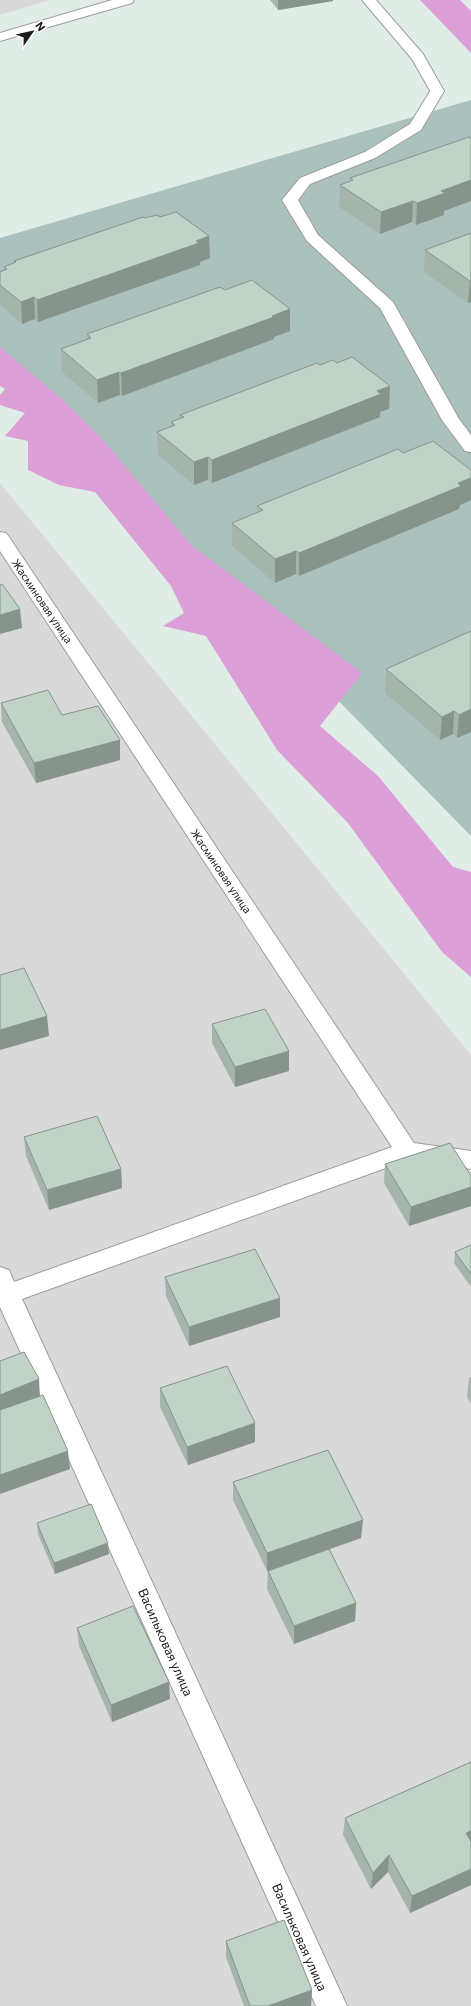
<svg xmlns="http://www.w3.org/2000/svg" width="471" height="2006" font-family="Commissioner,sans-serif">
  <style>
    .residential { fill: #d8d9d8 }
    .construction { fill: #abc1be }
    .water { fill: #dc9fd8 }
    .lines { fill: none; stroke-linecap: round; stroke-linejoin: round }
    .service-casing { stroke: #9c9c9c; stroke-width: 2 }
    .minor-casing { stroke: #9c9c9c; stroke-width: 2 }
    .service { fill: #fff; fill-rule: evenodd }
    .minor { fill: #fff; fill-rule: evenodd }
    .wall { fill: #a5b5aa }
    .shaded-wall { fill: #86948b }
    .building { fill: #c0d3c6; stroke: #86948b }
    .labels { text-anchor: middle; stroke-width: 3; stroke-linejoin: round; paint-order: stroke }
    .street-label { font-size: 11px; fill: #1b1b1b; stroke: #fff }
    .near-street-label { font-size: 13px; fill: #1b1b1b; stroke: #fff }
  </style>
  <rect width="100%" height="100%" fill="#e0ede6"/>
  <!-- residential -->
  <g class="residential">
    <polygon points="0,0 50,0 0,15"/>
    <polygon points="0,483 471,1055 471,2006 0,2006"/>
  </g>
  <!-- construction -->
  <polygon class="construction" points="471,100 471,836 0,355 0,238"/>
  <!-- water -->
  <g class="water">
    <polygon points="420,0 460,0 471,11 471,53"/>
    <polygon points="0,347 66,403 104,441 192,546 362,673 320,726 378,776 453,867 471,872 471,977 442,952 348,823 277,750 206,636 163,626 184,613 171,586 95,492 59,485 28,470 28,441 5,436 25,413 0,405 0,395 5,389 0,386"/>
  </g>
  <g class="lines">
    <!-- service casing -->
    <g class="service-casing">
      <polygon id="service" points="437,87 442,88 444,91 421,130 375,158 310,184 298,200 318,235 393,302 459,419 471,435 471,452 465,451 442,420 380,308 307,241 282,200 300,178 365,152 410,124 432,88"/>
    </g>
    <!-- minor casing -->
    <g class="minor-casing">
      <g id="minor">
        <polygon points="112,0 134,0 132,3 0,41 0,33"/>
        <polygon points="362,0 376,0 423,54 444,91 442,94 432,94 412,59"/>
        <polygon points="0,532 6,533 9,537 414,1143 471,1151 471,1169 408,1160 22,1299 347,2006 316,2006 0,1307 0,1267 9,1270 14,1282 392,1147 0,551"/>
      </g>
    </g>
    <!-- service -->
    <use href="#service" class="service"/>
    <!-- minor -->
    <use href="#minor" class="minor"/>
  </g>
  <!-- wall -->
  <g class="wall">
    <polygon points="270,0 333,0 333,1 278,10"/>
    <polygon points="350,178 444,211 444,215 416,225 412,222 380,234 339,207 340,185 350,181"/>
    <polygon points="160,217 209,236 210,258 200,262 200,265 38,322 35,319 22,324 0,305 0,272 4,270 4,267 14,263 14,261 145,218"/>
    <polygon points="471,233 471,302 468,303 424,272 425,250"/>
    <polygon points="225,290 290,331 274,337 274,339 122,396 120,395 98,403 62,372 61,349 87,340 87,334"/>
    <polygon points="337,363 390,386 389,409 380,412 380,417 212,483 208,480 194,485 158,455 157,432 171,426 171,422 180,418 180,415 320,365"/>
    <polygon points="403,453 471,470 471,500 460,505 459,509 299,576 296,574 275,583 232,546 232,523 257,513 257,506"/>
    <polygon points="471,631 457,738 453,734 440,740 385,693 386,669"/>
    <polygon points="1,703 62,715 120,740 120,760 36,783 2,722"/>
    <polygon points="212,1024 289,1071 235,1087 212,1043"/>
    <polygon points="24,1137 121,1169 122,1188 49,1210 26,1156"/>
    <polygon points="385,1164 471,1176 471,1206 409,1226 384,1183"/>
    <polygon points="471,1245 471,1287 454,1263 455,1252"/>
    <polygon points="165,1277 280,1298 280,1317 189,1346 166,1296"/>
    <polygon points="471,1377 471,1404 467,1397 469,1378"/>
    <polygon points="160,1388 255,1442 188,1465 160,1407"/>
    <polygon points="233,1482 361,1538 267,1571 233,1500"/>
    <polygon points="37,1523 109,1554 55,1574 38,1534"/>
    <polygon points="268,1571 356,1603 355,1621 294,1644 267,1589"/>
    <polygon points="77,1628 170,1699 112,1722 79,1646"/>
    <polygon points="471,1762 471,1885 410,1913 388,1872 371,1889 343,1835 345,1818"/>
    <polygon points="226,1941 312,1990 311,2006 244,2006 226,1957"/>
  </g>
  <!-- shaded-wall -->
  <g class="shaded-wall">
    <polygon points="278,0 333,0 333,1 278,10"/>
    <polygon points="471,180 471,201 444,211 444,215 416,225 417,203 441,191"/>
    <polygon points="413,201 412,222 380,234 381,212"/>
    <polygon points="209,236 210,258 200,262 200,265 38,322 37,300"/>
    <polygon points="471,280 471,302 468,303 470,281"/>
    <polygon points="34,297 35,319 22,324 21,302"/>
    <polygon points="290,309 290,331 274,337 274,339 122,396 121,373"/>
    <polygon points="119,372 120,395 98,403 97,380"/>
    <polygon points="390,386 389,409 380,412 380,417 212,483 212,460"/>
    <polygon points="208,457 208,480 194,485 194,462"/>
    <polygon points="471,478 471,500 460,505 459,509 299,576 299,553"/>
    <polygon points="296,551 296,574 275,583 275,559"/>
    <polygon points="20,609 22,628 0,634 0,615"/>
    <polygon points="471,709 471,732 457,738 459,715"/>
    <polygon points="454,711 453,734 440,740 442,717"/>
    <polygon points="120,740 120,760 36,783 34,763"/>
    <polygon points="47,1016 49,1036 0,1050 0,1030"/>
    <polygon points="289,1051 289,1071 235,1087 235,1067"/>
    <polygon points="121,1169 122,1188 49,1210 47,1190"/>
    <polygon points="471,1187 471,1206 409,1226 411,1207"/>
    <polygon points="280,1298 280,1317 189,1346 189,1327"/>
    <polygon points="39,1379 40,1398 0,1415 0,1395"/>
    <polygon points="255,1423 255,1442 188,1465 187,1447"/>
    <polygon points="68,1451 70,1469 0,1494 0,1475"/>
    <polygon points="363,1520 361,1538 267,1571 267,1553"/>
    <polygon points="108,1543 109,1554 55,1574 54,1563"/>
    <polygon points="356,1603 355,1621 294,1644 294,1626"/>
    <polygon points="169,1682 170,1699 112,1722 111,1705"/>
    <polygon points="471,1831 471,1846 466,1833"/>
    <polygon points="389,1855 388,1872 371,1889 373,1873"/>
    <polygon points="471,1869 471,1885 410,1913 412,1896"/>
    <polygon points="312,1990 311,2006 268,2006"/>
  </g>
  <!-- building -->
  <g class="building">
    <polygon points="469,137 471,138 471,180 441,191 445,193 417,203 413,201 381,212 340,185 353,180 350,178"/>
    <polygon points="176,212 209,236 196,241 199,243 37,300 34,297 21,302 0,285 0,272 7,269 4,267 16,262 14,261 143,217 145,218 157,215 160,217"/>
    <polygon points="471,233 471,280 470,281 425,250"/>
    <polygon points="252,280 290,309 272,316 274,317 121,373 119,372 97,380 61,349 91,338 87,334 220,287 225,290"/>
    <polygon points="352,357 390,386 377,391 381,394 212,460 208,457 194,462 157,432 175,425 171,422 184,417 180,415 317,363 320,365 333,360 337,363"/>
    <polygon points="433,441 471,470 471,478 458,483 461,486 299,553 296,551 275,559 232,523 263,510 257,506 398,449 403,453"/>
    <polygon points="2,584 20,609 0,615 0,585"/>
    <polygon points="471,631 471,709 459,715 454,711 442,717 386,669"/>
    <polygon points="48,690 62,715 98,706 120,740 34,763 1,703"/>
    <polygon points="24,968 47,1016 0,1030 0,975"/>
    <polygon points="265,1009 289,1051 235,1067 212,1024"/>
    <polygon points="97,1116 121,1169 47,1190 24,1137"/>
    <polygon points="450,1143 471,1176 471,1187 411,1207 385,1164"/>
    <polygon points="471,1245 471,1274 455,1252"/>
    <polygon points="255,1249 280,1298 189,1327 165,1277"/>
    <polygon points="24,1352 39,1379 0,1395 0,1361"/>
    <polygon points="227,1366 255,1423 187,1447 160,1388"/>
    <polygon points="43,1395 68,1451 0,1475 0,1410"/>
    <polygon points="328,1450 363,1520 267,1553 233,1482"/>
    <polygon points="91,1504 108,1543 54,1563 37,1523"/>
    <polygon points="329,1549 356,1603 294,1626 268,1571"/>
    <polygon points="133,1606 169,1682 111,1705 77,1628"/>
    <polygon points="471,1762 471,1831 466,1833 471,1841 471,1869 412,1896 389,1855 373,1873 345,1818"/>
    <polygon points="284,1920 312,1990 268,2006 250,2006 226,1941"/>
  </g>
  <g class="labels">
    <!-- street labels -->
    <g class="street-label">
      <text transform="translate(42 601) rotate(56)" y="4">Жасминовая улица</text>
      <text transform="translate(221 871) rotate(56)" y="4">Жасминовая улица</text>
    </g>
    <!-- near-street labels -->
    <g class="near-street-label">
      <text transform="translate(166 1642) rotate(66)" y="5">Васильковая улица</text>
      <text transform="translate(300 1937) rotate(66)" y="5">Васильковая улица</text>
    </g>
  </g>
  <!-- north arrow -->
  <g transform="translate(32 32) rotate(56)" stroke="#ffffff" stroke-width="3" paint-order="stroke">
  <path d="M0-3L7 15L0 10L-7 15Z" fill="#1b1b1b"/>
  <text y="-6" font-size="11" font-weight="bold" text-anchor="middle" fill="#1b1b1b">N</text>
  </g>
</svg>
